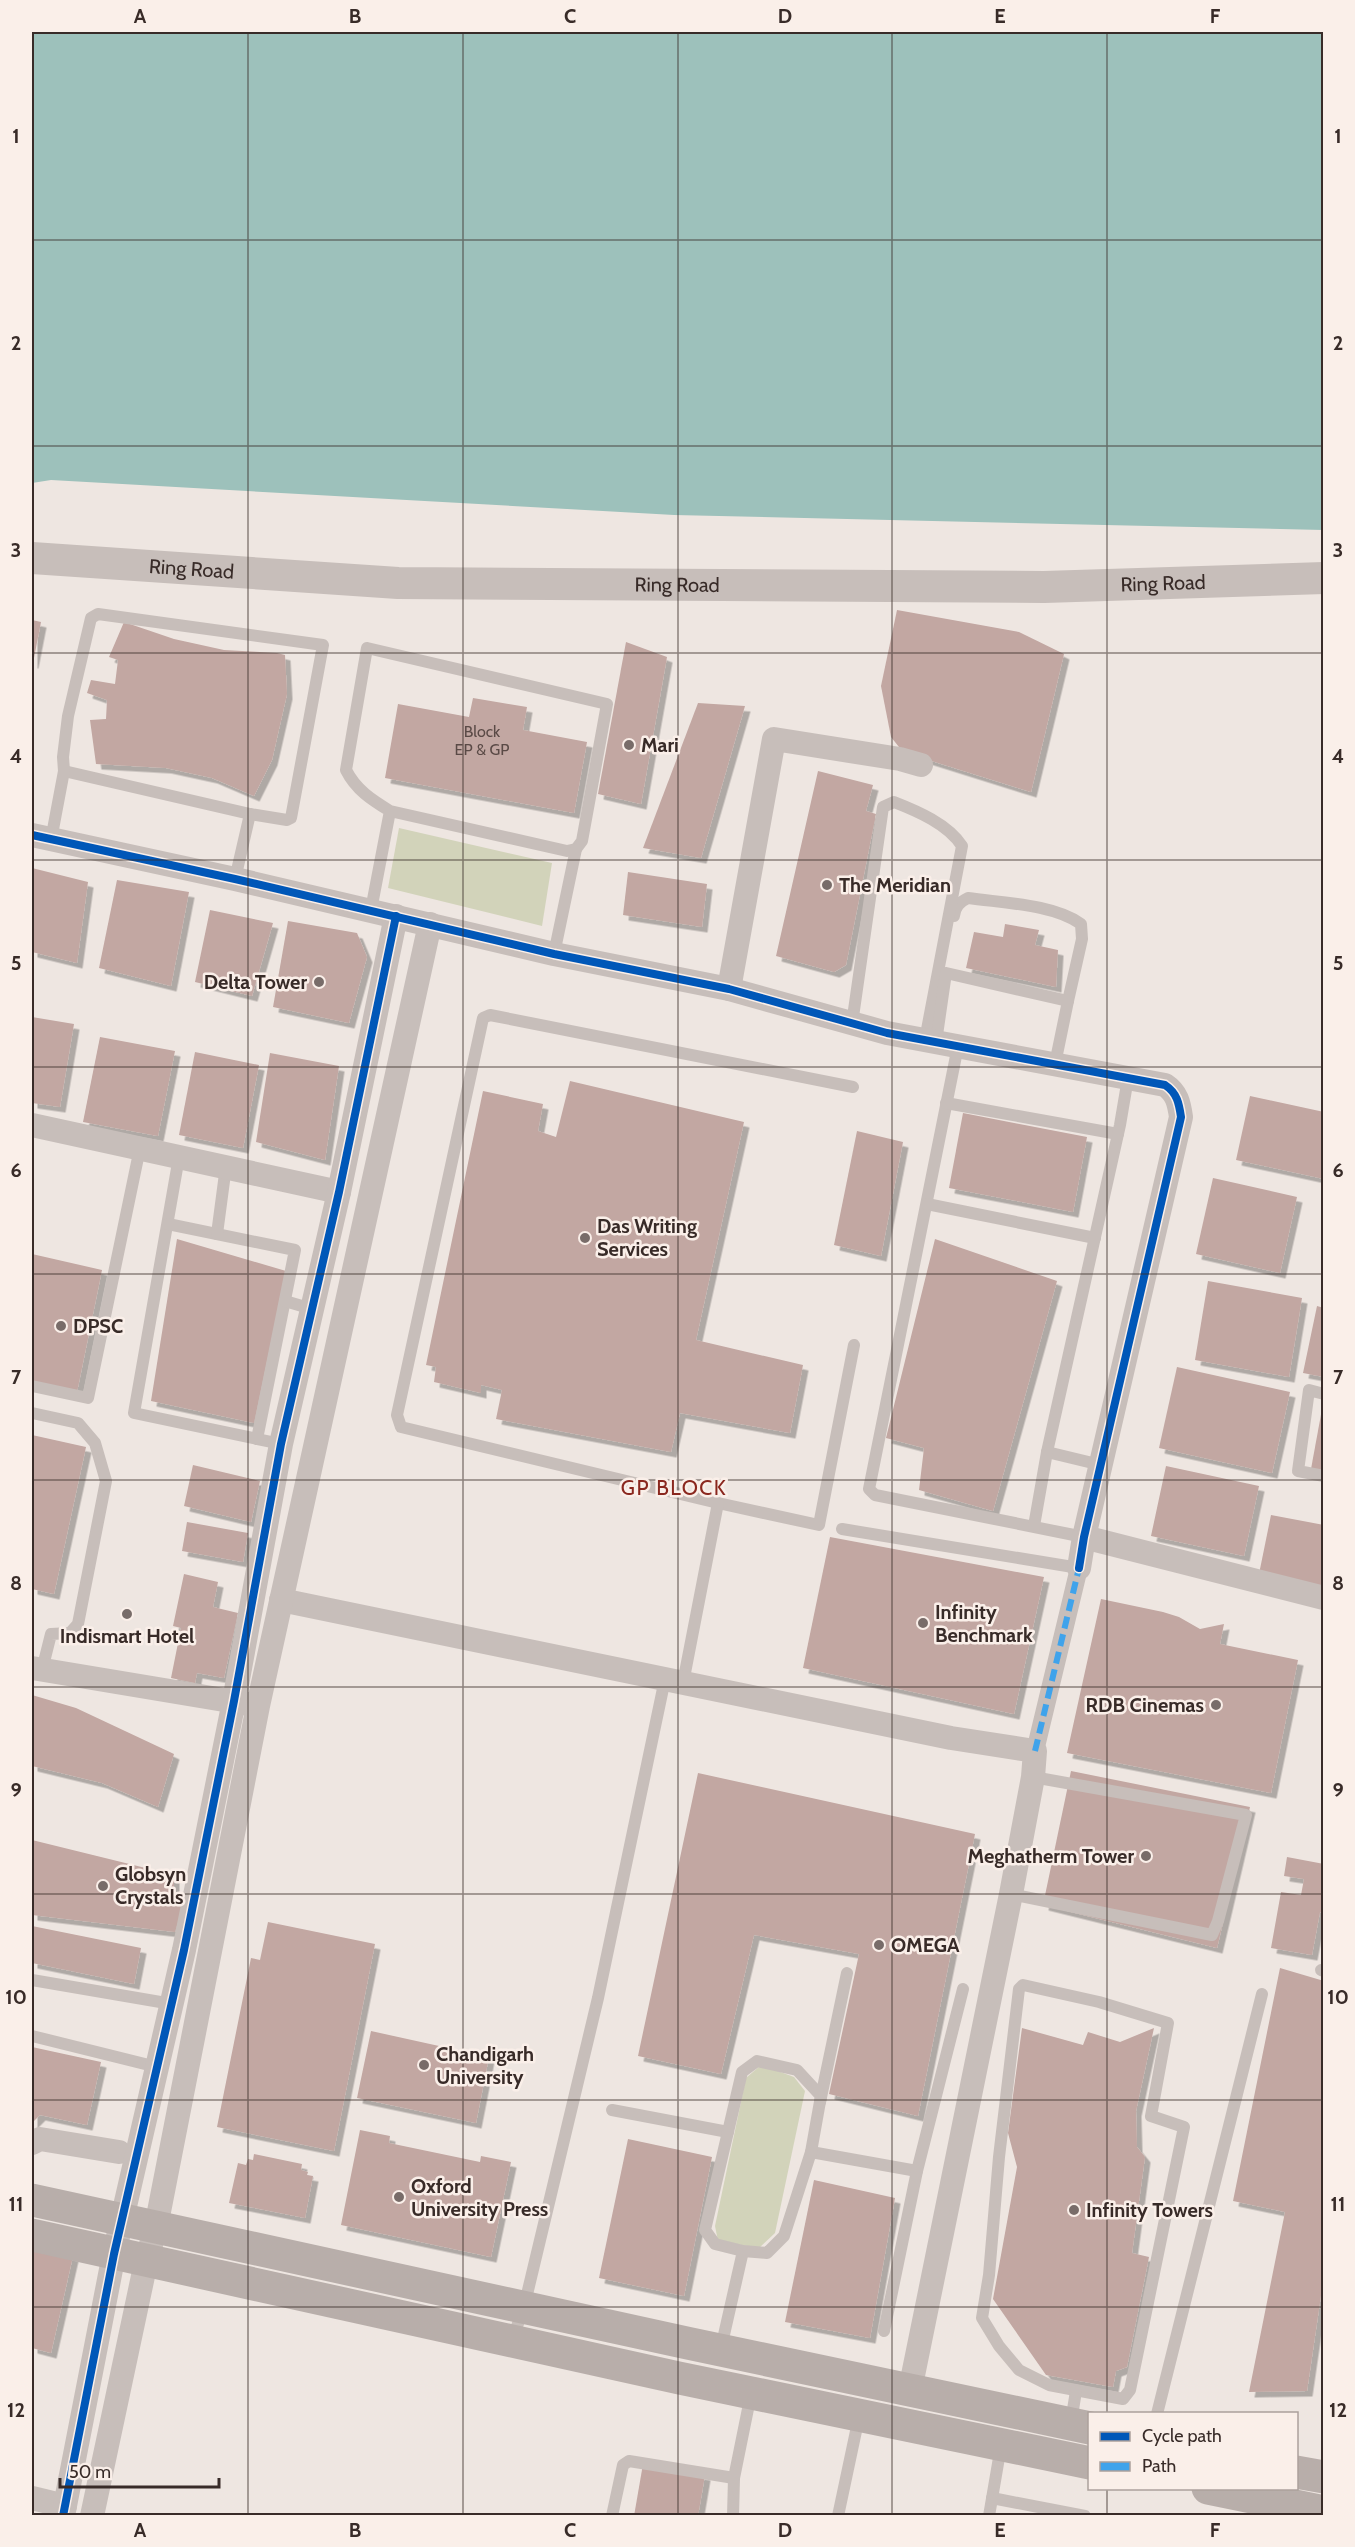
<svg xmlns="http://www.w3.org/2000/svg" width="1355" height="2547" font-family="Cabin,sans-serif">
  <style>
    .green { fill: #d2d3ba }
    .water { fill: #9dc1bb }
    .building { fill: #c2a7a2; filter: url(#shadow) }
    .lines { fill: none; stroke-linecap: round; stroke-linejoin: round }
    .service { stroke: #c7beba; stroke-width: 12 }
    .pedestrian { stroke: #c7beba; stroke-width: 18 }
    .minor { stroke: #c7beba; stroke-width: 24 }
    .tertiary { stroke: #c7beba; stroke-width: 32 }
    .secondary { stroke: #b8aeaa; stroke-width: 33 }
    .quiet { stroke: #3fa3eb; stroke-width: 6; stroke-dasharray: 12 6; stroke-linecap: butt }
    .cycleway-casing { stroke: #faefe9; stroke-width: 11 }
    .cycleway { stroke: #0057b8; stroke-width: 8 }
    .grid { fill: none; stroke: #382b28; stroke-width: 1.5; stroke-opacity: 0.55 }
    .poi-dot { fill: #786c69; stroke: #faefe9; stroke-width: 2 }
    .labels { text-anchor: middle; stroke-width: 5; stroke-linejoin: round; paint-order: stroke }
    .number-label { font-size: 16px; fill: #5a4a46 }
    .street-label { font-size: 20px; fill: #382b28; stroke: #faefe9 }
    .poi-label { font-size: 20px; font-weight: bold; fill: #382b28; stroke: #faefe9; text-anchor: start }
    .neighbourhood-label { font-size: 21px; letter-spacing: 1.5px; fill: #8a271e; stroke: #faefe9 }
    .neatline { fill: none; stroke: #382b28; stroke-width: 2 }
    .grid-label { font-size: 20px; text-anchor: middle; font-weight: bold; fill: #382b28 }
  </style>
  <defs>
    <filter id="shadow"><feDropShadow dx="5.5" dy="5.5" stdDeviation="0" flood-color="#0004"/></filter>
  </defs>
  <rect width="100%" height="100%" fill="#eee6e1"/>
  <!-- green -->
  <g class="green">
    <polygon points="399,828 552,863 542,926 388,888"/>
    <polygon points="761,2065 794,2077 805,2091 775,2233 759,2248 718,2241 715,2226 746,2078"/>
  </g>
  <!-- water -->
  <polygon class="water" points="32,32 1323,32 1323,530 674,515 51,480 32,483"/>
  <!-- building -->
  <g class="building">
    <polygon points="897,610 1019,632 1064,654 1031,792 903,752 891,737 881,686"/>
    <polygon points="32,620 41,622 33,663 32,663"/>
    <polygon points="124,622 174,639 224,650 277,653 285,655 287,694 272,760 254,796 212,778 166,768 96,764 90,720 106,719 107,700 87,693 91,680 115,684 118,660 109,657"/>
    <polygon points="626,642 667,657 641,804 598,794"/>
    <polygon points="473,698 527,707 523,730 587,742 574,813 385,778 398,704 469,717"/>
    <polygon points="698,703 745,706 701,858 643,848"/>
    <polygon points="818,771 873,785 866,811 876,814 846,965 834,972 776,956"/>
    <polygon points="32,868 88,882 77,963 32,952"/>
    <polygon points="628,872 707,884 702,927 623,915"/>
    <polygon points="117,880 189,892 171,986 99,968"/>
    <polygon points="210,910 273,923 252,996 195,982"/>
    <polygon points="288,921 357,933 367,957 349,1023 273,1007"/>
    <polygon points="1005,924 1039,930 1035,945 1058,950 1056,987 966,968 974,932 1003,937"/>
    <polygon points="32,1017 74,1024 60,1107 32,1103"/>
    <polygon points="100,1037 175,1051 158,1136 83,1122"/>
    <polygon points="195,1052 259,1065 243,1148 179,1135"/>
    <polygon points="270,1053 339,1066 325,1160 256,1142"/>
    <polygon points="570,1081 744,1122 696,1340 803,1365 790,1433 680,1413 671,1452 496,1419 502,1390 481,1385 481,1393 434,1382 436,1367 426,1365 483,1091 543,1104 538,1131 556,1137"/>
    <polygon points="1250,1096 1324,1112 1324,1179 1236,1160"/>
    <polygon points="963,1113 1087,1137 1073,1212 949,1188"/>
    <polygon points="857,1131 903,1142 881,1256 834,1245"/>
    <polygon points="1213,1178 1297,1197 1280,1273 1196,1254"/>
    <polygon points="177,1239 286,1271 254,1423 151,1401"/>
    <polygon points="935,1239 1057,1281 993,1511 919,1490 924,1448 886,1438"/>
    <polygon points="32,1254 102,1270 77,1392 32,1382"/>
    <polygon points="1208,1281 1302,1298 1289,1377 1195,1360"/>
    <polygon points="1317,1306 1324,1308 1324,1377 1303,1373"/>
    <polygon points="1177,1367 1290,1392 1272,1473 1159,1448"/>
    <polygon points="1322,1409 1324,1409 1324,1471 1311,1469"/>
    <polygon points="32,1435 86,1447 54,1594 32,1589"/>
    <polygon points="193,1465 260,1481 251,1522 184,1506"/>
    <polygon points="1166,1466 1259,1486 1244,1556 1151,1536"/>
    <polygon points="1271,1515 1324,1525 1324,1586 1259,1574"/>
    <polygon points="187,1522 248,1533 243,1562 182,1551"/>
    <polygon points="830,1537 1044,1577 1014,1714 803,1668"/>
    <polygon points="184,1574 218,1582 213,1607 238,1613 224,1678 197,1673 195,1683 171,1678 181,1628 173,1626"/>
    <polygon points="1101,1599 1163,1612 1179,1617 1200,1629 1224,1624 1220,1644 1298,1660 1271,1793 1067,1753"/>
    <polygon points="32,1695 76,1708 174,1754 158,1807 102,1783 32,1766"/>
    <polygon points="1071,1771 1250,1807 1217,1948 1043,1905"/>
    <polygon points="698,1773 975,1834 918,2116 829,2094 859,1954 754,1935 721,2074 638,2056"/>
    <polygon points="32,1840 174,1875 174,1896 185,1900 175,1932 32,1915"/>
    <polygon points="1287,1857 1324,1864 1324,1913 1320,1912 1312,1955 1271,1948 1281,1892 1301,1895 1304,1879 1284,1876"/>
    <polygon points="268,1922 375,1944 334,2151 217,2127 251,1958 260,1960"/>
    <polygon points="32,1926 141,1948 134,1984 32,1963"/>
    <polygon points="1280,1968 1324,1981 1324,2275 1307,2391 1249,2392 1285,2212 1233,2201"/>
    <polygon points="1022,2028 1083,2045 1088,2032 1120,2042 1154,2028 1136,2111 1137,2147 1145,2157 1132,2253 1149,2257 1127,2367 1116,2371 1113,2387 1046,2375 993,2299 1017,2167 1008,2133"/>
    <polygon points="371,2031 489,2057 476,2123 357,2098"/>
    <polygon points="32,2047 101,2062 87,2125 40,2115 32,2123"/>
    <polygon points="360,2130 390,2136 389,2143 480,2162 481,2156 511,2162 491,2257 341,2225"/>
    <polygon points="628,2139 712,2157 684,2296 599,2278"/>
    <polygon points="254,2154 302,2164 301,2170 308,2172 307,2175 313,2176 305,2218 229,2203 238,2163 246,2165 248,2159 253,2160"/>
    <polygon points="814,2180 895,2198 870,2338 785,2322"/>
    <polygon points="32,2246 73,2256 51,2353 32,2348"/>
    <polygon points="643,2464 705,2475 698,2516 634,2516"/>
  </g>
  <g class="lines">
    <!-- service -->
    <g class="service">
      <polyline points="64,771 250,814 235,879"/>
      <polyline points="51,840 64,771 63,757 68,716 91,618 98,614 323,645 291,818 287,820 250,814"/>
      <path d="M371,910L390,811C372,800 356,790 346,770L367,648L607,704L582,841L576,849L567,851L390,811"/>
      <path d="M954,916C955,906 960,902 968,898C1002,903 1054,904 1081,924L1082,939L1068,1001"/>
      <polyline points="554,954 576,849"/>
      <path d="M852,1024L883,807L894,802C917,811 948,824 962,846L925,1040"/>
      <polyline points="936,1042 946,973 1068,1001 1055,1064"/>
      <polyline points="958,1046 869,1489 875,1495 1084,1537"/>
      <polyline points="946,1103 1118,1134"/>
      <polyline points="179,1157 134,1413 281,1444"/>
      <polyline points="927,1204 1095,1238"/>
      <polyline points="168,1224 295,1250 257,1439"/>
      <polyline points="217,1234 226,1166"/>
      <polyline points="285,1301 312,1309"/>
      <polyline points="32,1386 88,1398 140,1148"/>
      <polyline points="1324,1394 1309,1390 1298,1471 1324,1476"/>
      <polyline points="32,1413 78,1423 95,1443 106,1481 78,1624 70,1633 51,1634 42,1670"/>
      <polyline points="1047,1452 1101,1465"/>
      <polyline points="718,1503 819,1525 854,1345"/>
      <polyline points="1034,1526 1047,1452 1120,1125 1128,1078"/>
      <polyline points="842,1529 1079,1568"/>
      <polyline points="683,1683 718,1503 401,1427 397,1415 483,1018 490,1015 853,1087"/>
      <polyline points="1011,1894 1212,1935 1218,1921 1246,1815 1033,1777"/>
      <polyline points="1321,1970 1324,1971"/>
      <polyline points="32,1980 172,2004"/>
      <polygon points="1023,1985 1099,2002 1168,2023 1151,2116 1184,2127 1130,2390 1123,2399 1049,2385 1019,2370 999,2346 982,2318 989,2275 999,2157 1019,1989"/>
      <polyline points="32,2036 157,2067"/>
      <polyline points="820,2102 847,1973"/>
      <polyline points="612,2110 728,2132"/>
      <polyline points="811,2152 917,2171"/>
      <polyline points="884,2331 917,2171 963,1989"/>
      <polyline points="512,2340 524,2307 598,1998 665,1679"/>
      <polyline points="721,2348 743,2251 715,2244 705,2230 742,2072 757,2061 797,2070 821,2096 811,2152 784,2236 767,2253 743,2251"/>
      <polyline points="1157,2414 1262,1994"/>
      <polyline points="1071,2422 1076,2391"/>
      <polyline points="992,2498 1085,2516"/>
      <polyline points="612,2516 623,2465 629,2461 734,2478"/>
      <polyline points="733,2516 734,2478 751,2394"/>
      <polyline points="838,2516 859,2417"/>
      <polyline points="989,2516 1001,2446"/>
    </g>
    <!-- pedestrian -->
    <polyline class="pedestrian" points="1035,1751 1079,1568"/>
    <!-- minor -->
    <g class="minor">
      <path d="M32,835L235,879L554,954L729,989L887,1033L1165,1085C1177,1093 1179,1103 1181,1117L1084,1537L1079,1568"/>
      <polyline points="729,989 774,739 900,759 921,765"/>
      <polyline points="32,1125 339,1192"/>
      <polyline points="1084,1537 1324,1598"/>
      <polyline points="281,1600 951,1738 1035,1751 1033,1777 1011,1894 910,2390"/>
      <polyline points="32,1668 248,1704"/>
      <polyline points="32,2143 40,2139 119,2152"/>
      <polyline points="32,2498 65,2506"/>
      <polyline points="63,2516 114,2254 184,1950 234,1701 281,1444 339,1192 396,916"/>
      <polyline points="92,2516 146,2262 156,2227 258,1706 430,924"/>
    </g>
    <!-- tertiary -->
    <path class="tertiary" id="s1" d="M32,558L398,583L1044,587L1324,578"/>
    <!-- secondary -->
    <g class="secondary">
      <polyline points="32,2200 687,2343 1090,2428"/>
      <polyline points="32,2235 679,2378 1090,2463"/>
      <polyline points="1296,2472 1324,2477"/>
      <polyline points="1208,2488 1324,2512"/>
    </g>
    <!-- quiet -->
    <polyline class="quiet" points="1035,1751 1079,1568"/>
    <!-- cycleway casing -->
    <g class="cycleway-casing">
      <g id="cycleway">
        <path d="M32,835L235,879L554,954L729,989L887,1033L1165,1085C1177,1093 1179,1103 1181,1117L1084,1537L1079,1568"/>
        <polyline points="63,2516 114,2254 184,1950 234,1701 281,1444 339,1192 396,916"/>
      </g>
    </g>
    <!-- cycleway -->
    <use href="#cycleway" class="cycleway"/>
  </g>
  <!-- grid -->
  <path class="grid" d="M248,32V2516M463,32V2516M678,32V2516M892,32V2516M1107,32V2414M32,240H1324M32,446H1324M32,653H1324M32,860H1324M32,1067H1324M32,1274H1324M32,1480H1324M32,1687H1324M32,1894H1324M32,2100H1324M32,2307H1324M1107,2488V2516"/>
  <!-- markers -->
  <g class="poi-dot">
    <circle cx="629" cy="745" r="6"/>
    <circle cx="827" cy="885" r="6"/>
    <circle cx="319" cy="982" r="6"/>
    <circle cx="585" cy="1238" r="6"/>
    <circle cx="61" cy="1326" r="6"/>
    <circle cx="127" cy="1614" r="6"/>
    <circle cx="923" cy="1623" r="6"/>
    <circle cx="1216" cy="1705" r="6"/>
    <circle cx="1146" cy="1856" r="6"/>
    <circle cx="103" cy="1886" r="6"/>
    <circle cx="879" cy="1945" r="6"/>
    <circle cx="424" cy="2065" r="6"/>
    <circle cx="399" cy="2197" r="6"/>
    <circle cx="1074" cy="2210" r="6"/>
  </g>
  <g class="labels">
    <!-- number labels -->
    <g class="number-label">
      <text x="482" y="737">Block<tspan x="482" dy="18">EP &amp; GP</tspan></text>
    </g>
    <!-- street labels -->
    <g class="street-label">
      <text dy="7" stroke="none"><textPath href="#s1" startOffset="160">Ring Road</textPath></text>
      <text dy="7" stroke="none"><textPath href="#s1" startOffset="1132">Ring Road</textPath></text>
      <text dy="7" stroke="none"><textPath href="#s1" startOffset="646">Ring Road</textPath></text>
    </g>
    <!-- poi labels -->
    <g class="poi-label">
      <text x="641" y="752">Mari</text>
      <text x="839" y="892">The Meridian</text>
      <text x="307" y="989" text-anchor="end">Delta Tower</text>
      <text x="597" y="1233">Das Writing<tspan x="597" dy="23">Services</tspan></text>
      <text x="73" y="1333">DPSC</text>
      <text x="935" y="1619">Infinity<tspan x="935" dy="23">Benchmark</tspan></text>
      <text x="127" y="1643" text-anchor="middle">Indismart Hotel</text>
      <text x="1204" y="1712" text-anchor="end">RDB Cinemas</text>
      <text x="1134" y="1863" text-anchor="end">Meghatherm Tower</text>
      <text x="115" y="1881">Globsyn<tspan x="115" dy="23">Crystals</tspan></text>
      <text x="891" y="1952">OMEGA</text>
      <text x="436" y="2061">Chandigarh<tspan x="436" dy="23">University</tspan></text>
      <text x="411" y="2193">Oxford<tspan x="411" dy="23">University Press</tspan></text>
      <text x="1086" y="2217">Infinity Towers</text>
    </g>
    <!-- neighbourhood labels -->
    <g class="neighbourhood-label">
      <text x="674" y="1495">GP BLOCK</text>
    </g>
  </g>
  <!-- border -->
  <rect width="1355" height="2547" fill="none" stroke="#faefe9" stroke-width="66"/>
  <!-- legend -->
  <rect x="1088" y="2412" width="210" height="78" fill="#faefe9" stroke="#aca19c" stroke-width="1.5"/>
  <rect x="1100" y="2432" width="30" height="9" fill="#0057b8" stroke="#aca19c" stroke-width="1.5"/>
  <text x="1142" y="2442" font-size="18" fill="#382b28">Cycle path</text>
  <rect x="1100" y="2462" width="30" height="9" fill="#3fa3eb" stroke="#aca19c" stroke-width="1.5"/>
  <text x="1142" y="2472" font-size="18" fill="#382b28">Path</text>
  <!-- scale -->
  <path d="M60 2478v9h159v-9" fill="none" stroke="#382b28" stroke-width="3"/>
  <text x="69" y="2478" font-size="18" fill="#382b28" stroke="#faefe9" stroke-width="4.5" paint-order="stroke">50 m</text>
  <rect x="33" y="33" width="1289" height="2481" class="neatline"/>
  <g class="grid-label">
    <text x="140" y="23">A</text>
    <text x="355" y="23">B</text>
    <text x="570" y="23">C</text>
    <text x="785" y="23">D</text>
    <text x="1000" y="23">E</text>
    <text x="1215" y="23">F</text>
    <text x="16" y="143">1</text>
    <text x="1338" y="143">1</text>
    <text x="16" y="350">2</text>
    <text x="1338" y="350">2</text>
    <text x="16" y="557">3</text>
    <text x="1338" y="557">3</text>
    <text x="16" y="763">4</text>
    <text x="1338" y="763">4</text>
    <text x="16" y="970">5</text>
    <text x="1338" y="970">5</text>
    <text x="16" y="1177">6</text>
    <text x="1338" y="1177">6</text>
    <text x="16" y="1384">7</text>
    <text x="1338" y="1384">7</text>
    <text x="16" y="1590">8</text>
    <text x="1338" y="1590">8</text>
    <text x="16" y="1797">9</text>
    <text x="1338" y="1797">9</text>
    <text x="16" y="2004">10</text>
    <text x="1338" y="2004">10</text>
    <text x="16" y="2211">11</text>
    <text x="1338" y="2211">11</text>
    <text x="16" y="2417">12</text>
    <text x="1338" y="2417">12</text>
    <text x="140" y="2537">A</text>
    <text x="355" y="2537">B</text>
    <text x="570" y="2537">C</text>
    <text x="785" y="2537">D</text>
    <text x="1000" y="2537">E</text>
    <text x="1215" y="2537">F</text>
  </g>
</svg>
